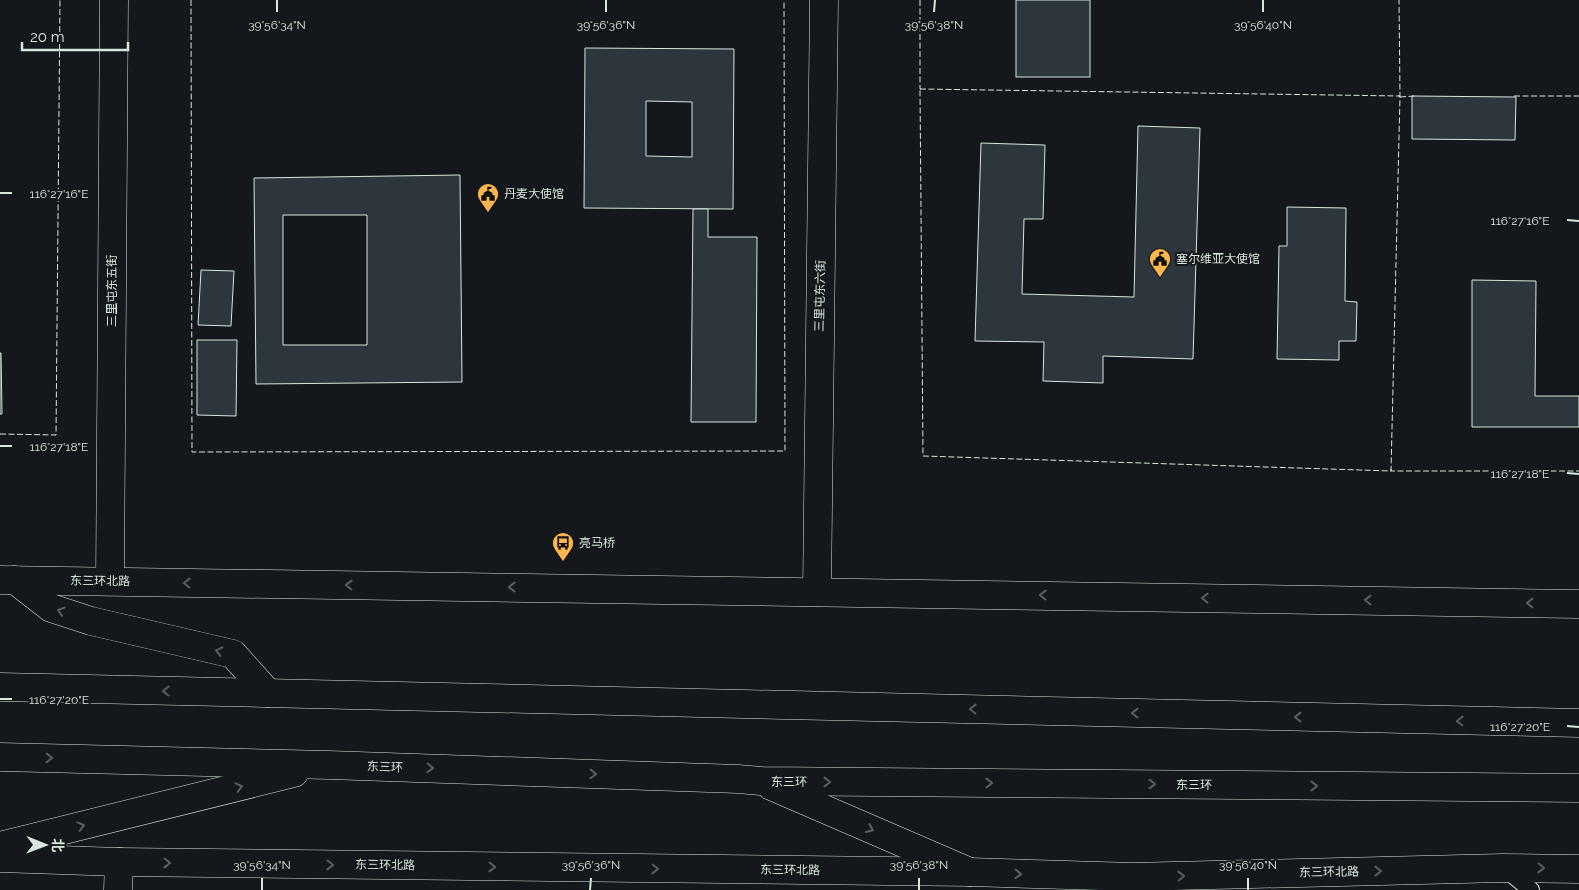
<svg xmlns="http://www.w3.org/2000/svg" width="1579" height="890" font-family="Raleway,'Noto Sans SC',sans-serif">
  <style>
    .building { fill: #2c363c; stroke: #d8e6dc; fill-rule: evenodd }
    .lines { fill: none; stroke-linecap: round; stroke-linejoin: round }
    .service-casing { stroke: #d8e6dc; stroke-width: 18 }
    .minor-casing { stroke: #d8e6dc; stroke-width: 29 }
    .tertiary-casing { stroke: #d8e6dc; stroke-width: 29 }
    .trunk-casing { stroke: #d8e6dc; stroke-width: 29 }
    .service { stroke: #14181c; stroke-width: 16 }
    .minor { stroke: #14181c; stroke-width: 28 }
    .tertiary { stroke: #14181c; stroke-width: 28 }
    .trunk { stroke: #14181c; stroke-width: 28 }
    .fence { stroke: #d8e6dc; stroke-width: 1; stroke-dasharray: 6 2.5; stroke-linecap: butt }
    .oneway { stroke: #59605f }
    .ticks { fill: none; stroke: #d8e6dc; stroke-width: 2 }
    .labels { text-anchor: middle; stroke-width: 4; stroke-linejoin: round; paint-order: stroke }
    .poi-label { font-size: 12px; fill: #d8e6dc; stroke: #14181c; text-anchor: start }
    .street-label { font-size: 12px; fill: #d8e6dc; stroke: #14181c }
    .ticks-label { font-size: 12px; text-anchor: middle; fill: #d8e6dc; stroke: #14181c; stroke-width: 4; stroke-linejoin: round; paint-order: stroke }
  </style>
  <rect width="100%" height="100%" fill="#14181c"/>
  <!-- building -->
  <g class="building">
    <rect x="1016" y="0" width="74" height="77"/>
    <path d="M585,48L734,49L733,209L584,208ZM646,101L692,102V157L646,156Z"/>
    <polygon points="1412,96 1516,97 1515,140 1412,139"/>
    <polygon points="1138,126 1200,128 1193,359 1103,356 1103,383 1043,381 1044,342 975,341 981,143 1045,145 1043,219 1024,219 1022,294 1134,297"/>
    <path d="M460,175L462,382L256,384L254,178ZM283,215H367V345H283Z"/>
    <polygon points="1287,207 1346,208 1345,301 1357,302 1356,341 1339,341 1339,360 1277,359 1279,246 1287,246"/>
    <polygon points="693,209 708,209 708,237 757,237 756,422 691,422"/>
    <polygon points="201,270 234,271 231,326 198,325"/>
    <polygon points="1472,280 1536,281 1535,396 1579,396 1579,427 1472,427"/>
    <polygon points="197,340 237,340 236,416 197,415"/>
    <polygon points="0,353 1,353 2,414 0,414"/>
  </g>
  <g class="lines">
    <!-- service casing -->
    <g class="service-casing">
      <polyline id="service" points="1504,868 1531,890"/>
    </g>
    <!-- minor casing -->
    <g class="minor-casing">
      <g id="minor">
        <polyline points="110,581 114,0"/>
        <polyline points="817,592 824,0"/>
      </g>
    </g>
    <!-- tertiary casing -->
    <g class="tertiary-casing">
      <g id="tertiary">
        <polyline points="0,580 1579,604"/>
        <polyline points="0,858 119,862 970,872 1133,877 1503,868 1579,869"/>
        <polyline points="118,890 119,862"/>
      </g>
    </g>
    <!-- trunk casing -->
    <g class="trunk-casing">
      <g id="trunk">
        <polyline points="15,580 51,608 91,621 233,654 268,693"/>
        <polyline points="0,687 1579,723"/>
        <polyline points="0,757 329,765 738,779 761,781 1579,788"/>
        <polyline points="771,786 970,872"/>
        <polyline points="0,846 294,773"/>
      </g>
    </g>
    <!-- service -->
    <use href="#service" class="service"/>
    <!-- minor -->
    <use href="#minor" class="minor"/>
    <!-- tertiary -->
    <use href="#tertiary" class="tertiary"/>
    <!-- trunk -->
    <use href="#trunk" class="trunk"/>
    <!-- fence -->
    <g class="fence">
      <polyline points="191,0 192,452 785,451 784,0"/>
      <polyline points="920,0 920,89 921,89"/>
      <polygon points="920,89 1400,96 1391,471 923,456"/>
      <polyline points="1398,96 1400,96 1399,0"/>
      <polyline points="1514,96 1579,96"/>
      <polyline points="1400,97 1414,96"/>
      <polyline points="0,434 56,435 60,0"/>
      <polyline points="1391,469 1391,471 1579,471"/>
    </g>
  </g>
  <!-- one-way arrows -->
  <defs><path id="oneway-chevron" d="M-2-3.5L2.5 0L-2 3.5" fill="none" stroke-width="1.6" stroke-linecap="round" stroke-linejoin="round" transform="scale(1.25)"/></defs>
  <g class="oneway">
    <use href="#oneway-chevron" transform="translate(187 583) rotate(-179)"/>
    <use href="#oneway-chevron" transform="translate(349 585) rotate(-179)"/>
    <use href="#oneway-chevron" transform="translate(512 587) rotate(-179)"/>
    <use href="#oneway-chevron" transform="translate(1043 595) rotate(-179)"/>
    <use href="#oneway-chevron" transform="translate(1205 598) rotate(-179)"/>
    <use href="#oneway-chevron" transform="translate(1368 600) rotate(-179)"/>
    <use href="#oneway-chevron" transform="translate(1530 603) rotate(-179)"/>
    <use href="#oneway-chevron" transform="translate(61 611) rotate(-162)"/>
    <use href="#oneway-chevron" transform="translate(219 651) rotate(-167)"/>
    <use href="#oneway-chevron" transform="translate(166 691) rotate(-179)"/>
    <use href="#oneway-chevron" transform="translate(973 709) rotate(-179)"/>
    <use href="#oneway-chevron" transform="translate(1135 713) rotate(-179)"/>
    <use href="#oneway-chevron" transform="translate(1298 717) rotate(-179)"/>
    <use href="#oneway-chevron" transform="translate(1460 721) rotate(-179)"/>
    <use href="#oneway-chevron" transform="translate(49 758) rotate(1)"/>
    <use href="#oneway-chevron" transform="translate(430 768) rotate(2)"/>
    <use href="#oneway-chevron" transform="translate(593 774) rotate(2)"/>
    <use href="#oneway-chevron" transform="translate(827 782)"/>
    <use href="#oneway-chevron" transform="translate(989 783)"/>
    <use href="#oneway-chevron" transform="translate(1152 784)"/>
    <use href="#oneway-chevron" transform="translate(1314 786)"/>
    <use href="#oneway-chevron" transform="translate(239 787) rotate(-14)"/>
    <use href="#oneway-chevron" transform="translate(81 826) rotate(-14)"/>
    <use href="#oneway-chevron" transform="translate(870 829) rotate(24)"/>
    <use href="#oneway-chevron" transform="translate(167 863) rotate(1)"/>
    <use href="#oneway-chevron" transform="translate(330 865) rotate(1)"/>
    <use href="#oneway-chevron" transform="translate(492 867) rotate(1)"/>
    <use href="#oneway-chevron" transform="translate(1541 868) rotate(1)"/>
    <use href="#oneway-chevron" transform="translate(655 869) rotate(1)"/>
    <use href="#oneway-chevron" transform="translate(1378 871) rotate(-1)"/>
    <use href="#oneway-chevron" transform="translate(1018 874) rotate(2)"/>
    <use href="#oneway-chevron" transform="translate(1181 876) rotate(-1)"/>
  </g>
  <!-- ticks -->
  <path class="ticks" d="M277,12V0M606,12V0M934,12L935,0M1263,12V0M0,193H12M1567,220L1579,221M0,446H12M1567,473L1579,474M0,699H12M1567,726L1579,727M262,890V878M590,890L591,878M919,890V878M1248,890V878"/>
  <!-- icons -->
  <defs>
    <g id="civic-pin" transform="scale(1.125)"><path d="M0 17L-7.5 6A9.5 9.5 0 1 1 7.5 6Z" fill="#ffb74d" stroke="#14181c"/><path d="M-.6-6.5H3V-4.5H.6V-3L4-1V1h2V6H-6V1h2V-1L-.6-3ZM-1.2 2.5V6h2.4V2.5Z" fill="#111"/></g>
    <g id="bus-pin" transform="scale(1.125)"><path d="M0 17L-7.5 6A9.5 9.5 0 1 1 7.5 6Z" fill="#ffb74d" stroke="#14181c"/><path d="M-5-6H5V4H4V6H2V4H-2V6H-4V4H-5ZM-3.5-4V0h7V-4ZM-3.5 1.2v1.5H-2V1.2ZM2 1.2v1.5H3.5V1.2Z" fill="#111"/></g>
  </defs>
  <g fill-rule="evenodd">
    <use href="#civic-pin" x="488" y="194"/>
    <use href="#civic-pin" x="1160" y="259"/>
    <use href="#bus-pin" x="563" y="543"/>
  </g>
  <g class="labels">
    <!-- poi labels -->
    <g class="poi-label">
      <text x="504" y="198">丹麦大使馆</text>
      <text x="1176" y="263">塞尔维亚大使馆</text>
      <text x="579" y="547">亮马桥</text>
    </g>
    <!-- street labels -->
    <g class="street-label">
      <text transform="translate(112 291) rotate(-90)" y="4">三里屯东五街</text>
      <text transform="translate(820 296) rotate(-89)" y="4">三里屯东六街</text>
      <text transform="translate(100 581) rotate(1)" y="4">东三环北路</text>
      <text transform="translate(385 767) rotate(2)" y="4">东三环</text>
      <text x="789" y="786">东三环</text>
      <text x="1194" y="789">东三环</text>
      <text transform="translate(385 865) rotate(1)" y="4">东三环北路</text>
      <text transform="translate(790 870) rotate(1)" y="4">东三环北路</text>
      <text transform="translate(1329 872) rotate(-1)" y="4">东三环北路</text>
    </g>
  </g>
  <g class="ticks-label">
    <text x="277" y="29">39°56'34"N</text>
    <text x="606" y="29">39°56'36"N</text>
    <text x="934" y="29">39°56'38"N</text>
    <text x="1263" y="29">39°56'40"N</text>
    <text x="59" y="198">116°27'16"E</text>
    <text x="1520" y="225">116°27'16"E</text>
    <text x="59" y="451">116°27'18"E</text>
    <text x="1520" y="478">116°27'18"E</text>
    <text x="59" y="704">116°27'20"E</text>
    <text x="1520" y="731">116°27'20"E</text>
    <text x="262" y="869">39°56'34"N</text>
    <text x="591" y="869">39°56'36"N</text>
    <text x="919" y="869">39°56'38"N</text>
    <text x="1248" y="869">39°56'40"N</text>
  </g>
  <!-- north arrow -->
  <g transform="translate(45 845) rotate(91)" stroke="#14181c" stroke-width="4" paint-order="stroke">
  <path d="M0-4L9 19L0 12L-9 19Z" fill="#d8e6dc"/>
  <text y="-8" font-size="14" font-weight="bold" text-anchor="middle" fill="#d8e6dc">北</text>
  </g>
  <!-- scale -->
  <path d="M22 42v8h106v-8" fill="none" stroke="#d8e6dc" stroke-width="2.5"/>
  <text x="30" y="42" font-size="15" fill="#d8e6dc" stroke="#14181c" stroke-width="4" paint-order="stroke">20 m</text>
</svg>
